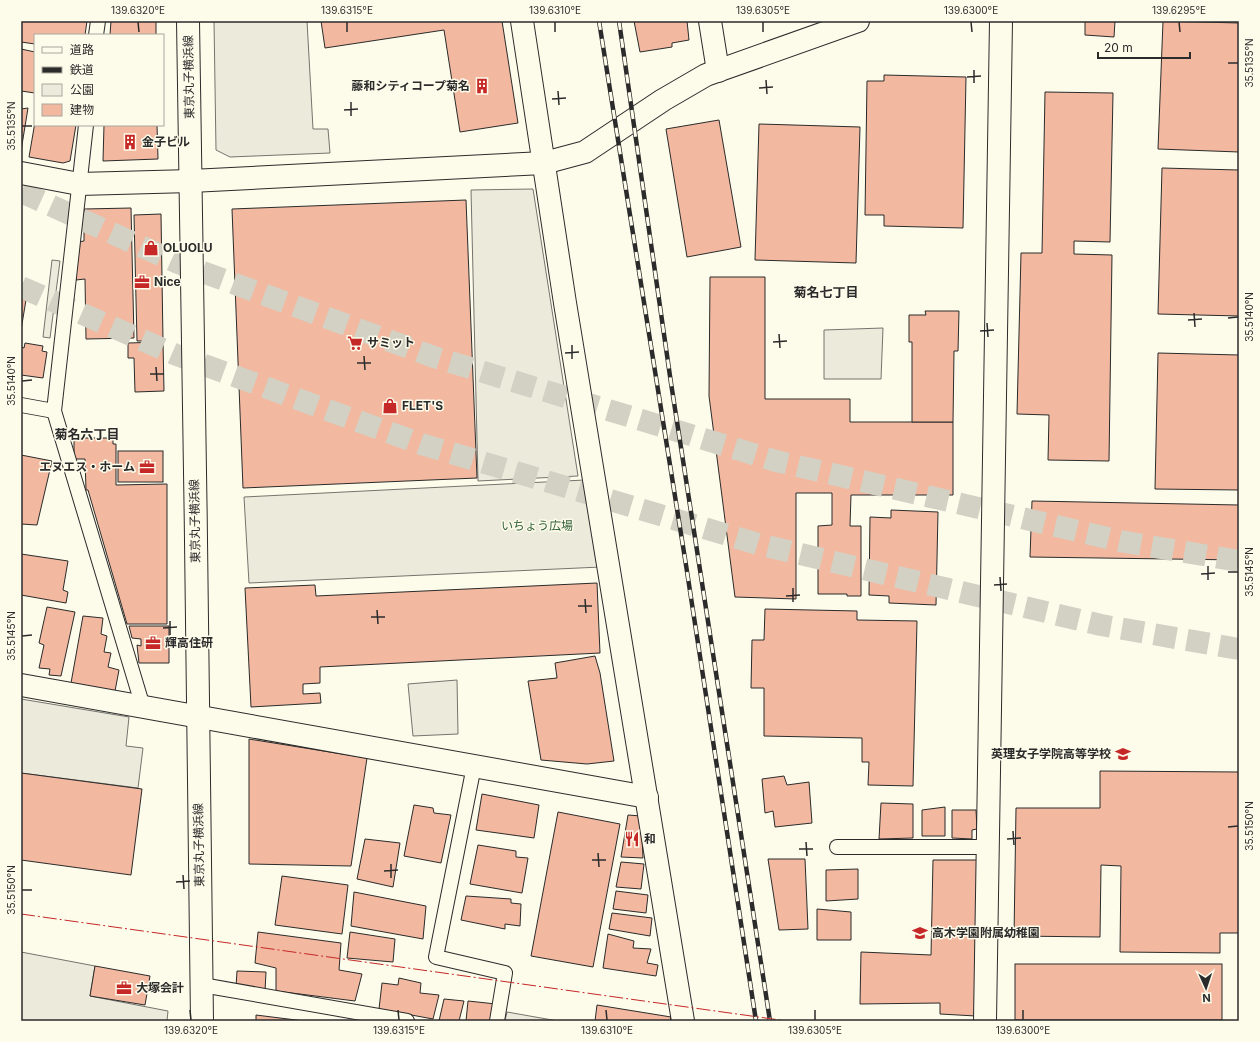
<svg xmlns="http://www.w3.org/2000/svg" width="1260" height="1042" font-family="Inter,'Noto Sans JP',sans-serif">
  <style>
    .green { fill: #ecebdb; stroke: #74746e }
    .parking { fill: #eceadb; stroke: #74746e }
    .building { fill: #f2b8a0; stroke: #2b2b2b }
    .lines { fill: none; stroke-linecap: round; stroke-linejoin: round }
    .highway-tunnel { stroke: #d3d1c4; stroke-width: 22; stroke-dasharray: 22 11; stroke-linecap: butt }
    .lane-casing { stroke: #2b2b2b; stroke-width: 16 }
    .street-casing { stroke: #2b2b2b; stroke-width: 24 }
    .secondary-casing { stroke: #2b2b2b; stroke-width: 24 }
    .primary-casing { stroke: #2b2b2b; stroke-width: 24 }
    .lane { stroke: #fdfbea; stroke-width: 14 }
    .street { stroke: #fdfbea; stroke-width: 22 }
    .secondary { stroke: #fdfbea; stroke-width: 22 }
    .primary { stroke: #fdfbea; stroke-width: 22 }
    .rail-casing { stroke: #2b2b2b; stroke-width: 4.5 }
    .rail { stroke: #fdfbea; stroke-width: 3; stroke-dasharray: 9; stroke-linecap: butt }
    .power { stroke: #c62828; stroke-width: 1; stroke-dasharray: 14 3 2 3; stroke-linecap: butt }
    .ticks { fill: none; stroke: #2b2b2b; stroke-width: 1.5 }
    .labels { text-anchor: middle; stroke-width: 3; stroke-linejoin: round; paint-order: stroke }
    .street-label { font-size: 12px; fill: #2b2b2b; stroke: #fdfbea }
    .poi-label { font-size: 12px; font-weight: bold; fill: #2b2b2b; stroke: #fdfbea; text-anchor: start }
    .park-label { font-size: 12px; fill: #34623c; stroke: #fdfbea }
    .neighbourhood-label { font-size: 13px; font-weight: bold; fill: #2b2b2b; stroke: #fdfbea }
    .neatline { fill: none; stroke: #2b2b2b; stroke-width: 1.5 }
    .ticks-label { font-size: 10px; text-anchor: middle; fill: #2b2b2b }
  </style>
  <rect width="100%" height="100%" fill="#fdfbea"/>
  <!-- green -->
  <g class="green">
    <polygon points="52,260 60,261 50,338 43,337"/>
    <polygon points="585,480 601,567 249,583 244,497"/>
  </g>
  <!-- parking -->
  <g class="parking">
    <polygon points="214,21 307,21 313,129 328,129 330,153 230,157 216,150"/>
    <polygon points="533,189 578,476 478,481 471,190"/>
    <polygon points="883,328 881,379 824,379 824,330"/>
    <polygon points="457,680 458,734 413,736 408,684"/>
    <polygon points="21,699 129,717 126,746 143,748 138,788 21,773"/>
    <polygon points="21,952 95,966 90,996 168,1011 167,1021 21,1021"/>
    <polygon points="507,1012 558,1021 505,1021"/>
  </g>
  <!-- building -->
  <g class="building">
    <polygon points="21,21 87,21 85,35 35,35 35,44 21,42"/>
    <polygon points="111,21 156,21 156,35 110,35"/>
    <polygon points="321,21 502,21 518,123 460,132 444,30 325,48"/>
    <polygon points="634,21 687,21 689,40 672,43 672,47 640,52"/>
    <polygon points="1085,21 1115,21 1114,37 1085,35"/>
    <polygon points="1163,21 1239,23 1239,152 1158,149"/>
    <polygon points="21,49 35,52 35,93 21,91"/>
    <polygon points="884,75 966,77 963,228 884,226 884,215 865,215 867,81 884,81"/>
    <polygon points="1045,92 1113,93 1110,242 1074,241 1074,254 1112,255 1109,461 1048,460 1049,415 1017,414 1021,253 1042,253"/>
    <polygon points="28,108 21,151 21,109"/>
    <polygon points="719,120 741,247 687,257 666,129"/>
    <polygon points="35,122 35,125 76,125 70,161 63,163 29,157"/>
    <polygon points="759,124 860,127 856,263 755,260"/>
    <polygon points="104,125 157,125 158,159 103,161"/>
    <polygon points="1162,168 1239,170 1239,316 1158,314"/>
    <polygon points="466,200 477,478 243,488 232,209"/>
    <polygon points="131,208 134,338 86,339 85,279 76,280 78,242 84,241 84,209"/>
    <polygon points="161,214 163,341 137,341 134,215"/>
    <polygon points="710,277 765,277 765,399 850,399 850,422 953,422 953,495 851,495 850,526 861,526 861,596 847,596 847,594 818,594 818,526 832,525 832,493 796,493 796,599 735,597 709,396"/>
    <polygon points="21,299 26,300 21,330"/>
    <polygon points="925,311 959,311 958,351 954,351 953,422 912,422 912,342 909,342 909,315 926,315"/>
    <polygon points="163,342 164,391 135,392 134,358 128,358 128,343"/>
    <polygon points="25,343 43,346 42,351 47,352 43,378 21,375 21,347 24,348"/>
    <polygon points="1158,353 1239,355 1239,490 1155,489"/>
    <polygon points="74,438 113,438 113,444 116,444 116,485 167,484 167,624 127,624 88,490 86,490 85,459 74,459"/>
    <rect x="118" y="451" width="45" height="31"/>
    <polygon points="21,455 52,461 37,525 21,524"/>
    <polygon points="1032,501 1239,505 1239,560 1030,557"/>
    <polygon points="891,510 938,512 936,605 889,603 889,596 869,595 870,517 891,518"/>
    <polygon points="21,554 68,561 63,590 68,592 66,603 21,595"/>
    <polygon points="597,583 600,653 320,667 320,683 303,684 303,694 320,693 321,703 251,707 245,588 315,585 316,596"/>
    <polygon points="47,607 75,612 61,676 49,675 50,669 39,668 44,645 39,643"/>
    <polygon points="765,609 857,611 857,620 917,621 913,786 868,785 869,762 862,762 862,738 764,736 764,688 751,688 752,640 764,640"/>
    <polygon points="83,616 103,618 101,634 107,636 104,652 111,653 108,667 119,670 115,691 71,683"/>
    <polygon points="129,626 169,626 169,663 139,663 137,645 141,646 141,639 132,638"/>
    <polygon points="595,656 600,673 614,761 587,764 541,760 528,681 557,678 555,663"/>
    <polygon points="249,739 367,758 351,866 249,864"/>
    <polygon points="1100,771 1239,772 1239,933 1220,933 1220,953 1120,952 1121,866 1101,865 1100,937 1014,936 1016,808 1100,808"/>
    <polygon points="21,773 142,789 131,875 21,860"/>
    <polygon points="784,776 787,785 809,782 812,823 775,827 773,811 765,813 762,779"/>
    <polygon points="482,794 539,805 534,838 476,830"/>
    <polygon points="881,803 913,804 913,838 879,839"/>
    <polygon points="414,805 433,808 434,813 451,815 441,863 404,856"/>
    <polygon points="945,807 945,836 922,836 922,810"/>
    <polygon points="952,810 976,810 977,829 972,830 972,839 952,838"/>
    <polygon points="558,812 620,824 593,967 531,956"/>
    <polygon points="628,815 641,816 643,858 621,857"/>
    <polygon points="365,839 400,843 393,887 357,879"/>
    <polygon points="478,845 516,851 516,857 528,858 522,893 470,884"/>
    <polygon points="768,859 805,859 808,929 779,930"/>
    <polygon points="933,860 978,860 976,1016 940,1014 940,1003 860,1004 861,952 931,955"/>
    <polygon points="621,862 644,864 641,889 616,887"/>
    <polygon points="858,869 858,899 826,901 826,870"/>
    <polygon points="282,876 348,885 342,934 275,925"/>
    <polygon points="616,891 648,895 646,913 613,909"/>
    <polygon points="354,892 426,906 423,939 351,926"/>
    <polygon points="466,896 511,899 511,903 521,904 520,926 505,924 505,929 461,920"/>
    <polygon points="817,909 851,912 851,940 817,940"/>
    <polygon points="612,913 652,918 650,936 609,929"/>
    <polygon points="258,932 341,943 339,970 362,974 355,1001 276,991 276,968 255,963"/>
    <polygon points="350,932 395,939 393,962 347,958"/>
    <polygon points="608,934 634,941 633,948 651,949 647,963 658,965 656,976 603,968"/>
    <rect x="1015" y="964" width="207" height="56"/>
    <polygon points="95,966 150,976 145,1005 90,996"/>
    <polygon points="237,971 266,972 265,991 236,987"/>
    <polygon points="399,978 421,983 420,993 439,995 433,1019 379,1009 382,983 398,985"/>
    <polygon points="444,999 464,1001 459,1021 439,1021"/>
    <polygon points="468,1001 496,1004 493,1021 466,1021"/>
    <polygon points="597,1005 671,1017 670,1021 595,1021"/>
    <polygon points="256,1015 304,1021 256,1021"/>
  </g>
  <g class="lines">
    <!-- highway-tunnel -->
    <g class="highway-tunnel">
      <polyline points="21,192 178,263 434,357 776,461 1125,542 1239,561"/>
      <polyline points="21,287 174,354 421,444 758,544 1101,625 1239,649"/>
    </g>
    <!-- lane casing -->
    <g class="lane-casing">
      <g id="lane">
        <polyline points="96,35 98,21"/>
        <polyline points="86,125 54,411 143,707"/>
        <polyline points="21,405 54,411"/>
        <polyline points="474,766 436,957 505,973 497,1021"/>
        <polyline points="837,847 988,847"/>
        <polyline points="202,985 407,1021"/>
      </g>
    </g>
    <!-- street casing -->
    <g class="street-casing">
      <g id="street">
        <polyline points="522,21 565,303 683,1021"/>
        <polyline points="710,21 718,71"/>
        <polyline points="21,173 79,184 191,181"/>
        <polyline points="21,685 647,797"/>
        <polyline points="985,1021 1001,21"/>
      </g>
    </g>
    <!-- secondary casing -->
    <g class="secondary-casing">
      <polyline id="secondary" points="191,181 544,163 585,152 663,100 706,75 858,21"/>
    </g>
    <!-- primary casing -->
    <g class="primary-casing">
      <path id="primary" d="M188,21C195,354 197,688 202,1021"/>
    </g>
    <!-- lane -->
    <use href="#lane" class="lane"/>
    <!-- street -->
    <use href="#street" class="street"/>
    <!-- secondary -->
    <use href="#secondary" class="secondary"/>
    <!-- primary -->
    <use href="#primary" class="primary"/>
    <!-- rail casing -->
    <g class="rail-casing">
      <g id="rail">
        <polyline points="599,21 686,565 756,1021"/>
        <polyline points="619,21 671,383 770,1021"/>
      </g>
    </g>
    <!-- rail -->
    <use href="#rail" class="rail"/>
    <!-- power -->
    <polyline class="power" points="21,914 787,1021"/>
  </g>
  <!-- ticks -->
  <path class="ticks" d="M138,22L139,32M347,22V32M555,22V32M763,22V32M971,22L972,32M1179,22L1180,32M1228,63H1238M974,70V83M967,77L981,76M766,80L767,94M759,88L773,87M558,91L559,105M552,99L566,98M351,102V116M344,110L358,109M22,126H32M1194,313L1195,327M1228,318L1238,317M1188,320L1202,319M987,323L988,337M980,331L994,330M779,334L780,348M773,342L787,341M572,345V359M565,353L579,352M364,356L365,370M357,363H371M156,367L157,381M150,374H164M22,381L32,380M1208,566V580M1228,572H1238M1201,574L1215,573M1000,577L1001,591M994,585L1007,584M793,588V602M786,596L800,595M585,599L586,613M578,606H592M377,610L378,624M371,617H385M170,621V635M163,628L177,627M22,636L32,635M1228,827L1238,826M1013,831L1014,845M1007,839L1021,838M806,842L807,856M799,849H813M598,853L599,867M592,860H606M391,864V878M384,871L398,870M183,875L184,889M176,882L190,881M22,890H32M190,1010L191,1020M398,1010L399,1020M606,1010L607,1020M815,1010V1020M1023,1010V1020"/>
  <!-- icons -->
  <defs>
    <g id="building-bare" transform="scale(1.2)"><path d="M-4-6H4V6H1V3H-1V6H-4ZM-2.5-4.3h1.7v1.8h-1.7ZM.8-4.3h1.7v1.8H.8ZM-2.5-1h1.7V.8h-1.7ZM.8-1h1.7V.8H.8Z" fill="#c62828" stroke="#fdfbea" stroke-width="2.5" paint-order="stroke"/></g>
    <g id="shop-bare" transform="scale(1.2)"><path d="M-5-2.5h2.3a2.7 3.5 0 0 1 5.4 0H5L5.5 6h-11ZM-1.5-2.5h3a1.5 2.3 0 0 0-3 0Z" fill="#c62828" stroke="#fdfbea" stroke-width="2.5" paint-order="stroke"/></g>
    <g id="office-bare" transform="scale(1.2)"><path d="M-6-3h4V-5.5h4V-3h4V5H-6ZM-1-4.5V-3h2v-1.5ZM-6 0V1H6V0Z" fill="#c62828" stroke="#fdfbea" stroke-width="2.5" paint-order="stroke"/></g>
    <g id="supermarket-bare" transform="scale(1.2)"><path d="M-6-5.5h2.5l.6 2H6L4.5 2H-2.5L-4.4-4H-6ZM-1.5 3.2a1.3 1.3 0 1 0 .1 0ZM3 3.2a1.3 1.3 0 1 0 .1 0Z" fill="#c62828" stroke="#fdfbea" stroke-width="2.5" paint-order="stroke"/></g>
    <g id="school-bare" transform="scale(1.2)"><path d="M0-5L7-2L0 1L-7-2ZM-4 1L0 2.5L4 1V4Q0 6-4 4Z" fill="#c62828" stroke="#fdfbea" stroke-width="2.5" paint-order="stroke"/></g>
    <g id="restaurant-bare" transform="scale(1.2)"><path d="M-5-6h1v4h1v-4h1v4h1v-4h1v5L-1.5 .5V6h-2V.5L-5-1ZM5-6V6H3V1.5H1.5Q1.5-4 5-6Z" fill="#c62828" stroke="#fdfbea" stroke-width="2.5" paint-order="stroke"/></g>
  </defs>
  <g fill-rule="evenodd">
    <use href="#building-bare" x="482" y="86"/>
    <use href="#building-bare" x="130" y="142"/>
    <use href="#shop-bare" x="151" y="248"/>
    <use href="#office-bare" x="142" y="282"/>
    <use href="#supermarket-bare" x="355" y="343"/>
    <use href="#shop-bare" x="390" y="406"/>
    <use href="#office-bare" x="147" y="467"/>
    <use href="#office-bare" x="153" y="643"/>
    <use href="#school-bare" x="1123" y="754"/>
    <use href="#restaurant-bare" x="632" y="839"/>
    <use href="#school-bare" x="920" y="933"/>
    <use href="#office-bare" x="124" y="988"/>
  </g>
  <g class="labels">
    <!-- street labels -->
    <g class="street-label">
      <text transform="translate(189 77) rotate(-91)" y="4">東京丸子横浜線</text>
      <text transform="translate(195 521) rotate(-91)" y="4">東京丸子横浜線</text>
      <text transform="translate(199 845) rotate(-91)" y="4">東京丸子横浜線</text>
    </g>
    <!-- poi labels -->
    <g class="poi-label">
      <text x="470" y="90" text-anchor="end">藤和シティコープ菊名</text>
      <text x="142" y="146">金子ビル</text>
      <text x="163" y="252">OLUOLU</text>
      <text x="154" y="286">Nice</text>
      <text x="367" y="347">サミット</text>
      <text x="402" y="410">FLET'S</text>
      <text x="135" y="471" text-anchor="end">エヌエス・ホーム</text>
      <text x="165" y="647">輝高住研</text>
      <text x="1111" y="758" text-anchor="end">英理女子学院高等学校</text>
      <text x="644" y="843">和</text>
      <text x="932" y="937">高木学園附属幼稚園</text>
      <text x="136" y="992">大塚会計</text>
    </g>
    <!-- park labels -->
    <g class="park-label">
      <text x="537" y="530">いちょう広場</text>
    </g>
    <!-- neighbourhood labels -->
    <g class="neighbourhood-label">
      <text x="826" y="297">菊名七丁目</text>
      <text x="87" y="439">菊名六丁目</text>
    </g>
  </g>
  <!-- border -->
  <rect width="1260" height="1042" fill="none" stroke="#fdfbea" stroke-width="44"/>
  <!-- legend -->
  <rect x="34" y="34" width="130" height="92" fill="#fdfbea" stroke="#a9a89e"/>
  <rect x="42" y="47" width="20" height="6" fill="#fdfbea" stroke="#a9a89e"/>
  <text x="70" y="54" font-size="12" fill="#2b2b2b">道路</text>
  <rect x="42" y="67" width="20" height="6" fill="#2b2b2b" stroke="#a9a89e"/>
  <text x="70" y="74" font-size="12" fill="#2b2b2b">鉄道</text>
  <rect x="42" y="84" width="20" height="12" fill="#ecebdb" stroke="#a9a89e"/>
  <text x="70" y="94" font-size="12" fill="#2b2b2b">公園</text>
  <rect x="42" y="104" width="20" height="12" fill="#f2b8a0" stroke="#a9a89e"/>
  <text x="70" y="114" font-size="12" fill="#2b2b2b">建物</text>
  <!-- north arrow -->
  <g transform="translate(1206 988) rotate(177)" stroke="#fdfbea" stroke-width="3" paint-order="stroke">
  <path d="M0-3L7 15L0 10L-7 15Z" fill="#2b2b2b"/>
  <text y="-6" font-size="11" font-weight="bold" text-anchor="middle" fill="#2b2b2b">N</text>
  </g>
  <!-- scale -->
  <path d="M1098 52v6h92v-6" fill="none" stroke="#2b2b2b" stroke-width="2"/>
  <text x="1104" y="52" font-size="12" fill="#2b2b2b" stroke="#fdfbea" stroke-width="3" paint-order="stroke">20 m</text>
  <rect x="22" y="22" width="1216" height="998" class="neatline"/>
  <g class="ticks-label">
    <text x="138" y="14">139.6320°E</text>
    <text x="347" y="14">139.6315°E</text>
    <text x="555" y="14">139.6310°E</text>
    <text x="763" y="14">139.6305°E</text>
    <text x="971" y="14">139.6300°E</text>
    <text x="1179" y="14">139.6295°E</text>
    <text transform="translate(1249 63) rotate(-90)" y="4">35.5135°N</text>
    <text transform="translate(11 126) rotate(-90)" y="4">35.5135°N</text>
    <text transform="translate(1249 317) rotate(-90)" y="4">35.5140°N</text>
    <text transform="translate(11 381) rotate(-90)" y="4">35.5140°N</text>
    <text transform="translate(1249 572) rotate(-90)" y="4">35.5145°N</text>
    <text transform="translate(11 636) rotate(-90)" y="4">35.5145°N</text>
    <text transform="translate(1249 826) rotate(-90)" y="4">35.5150°N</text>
    <text transform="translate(11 890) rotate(-90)" y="4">35.5150°N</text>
    <text x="191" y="1034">139.6320°E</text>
    <text x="399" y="1034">139.6315°E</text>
    <text x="607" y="1034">139.6310°E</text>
    <text x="815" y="1034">139.6305°E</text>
    <text x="1023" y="1034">139.6300°E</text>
  </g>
</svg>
